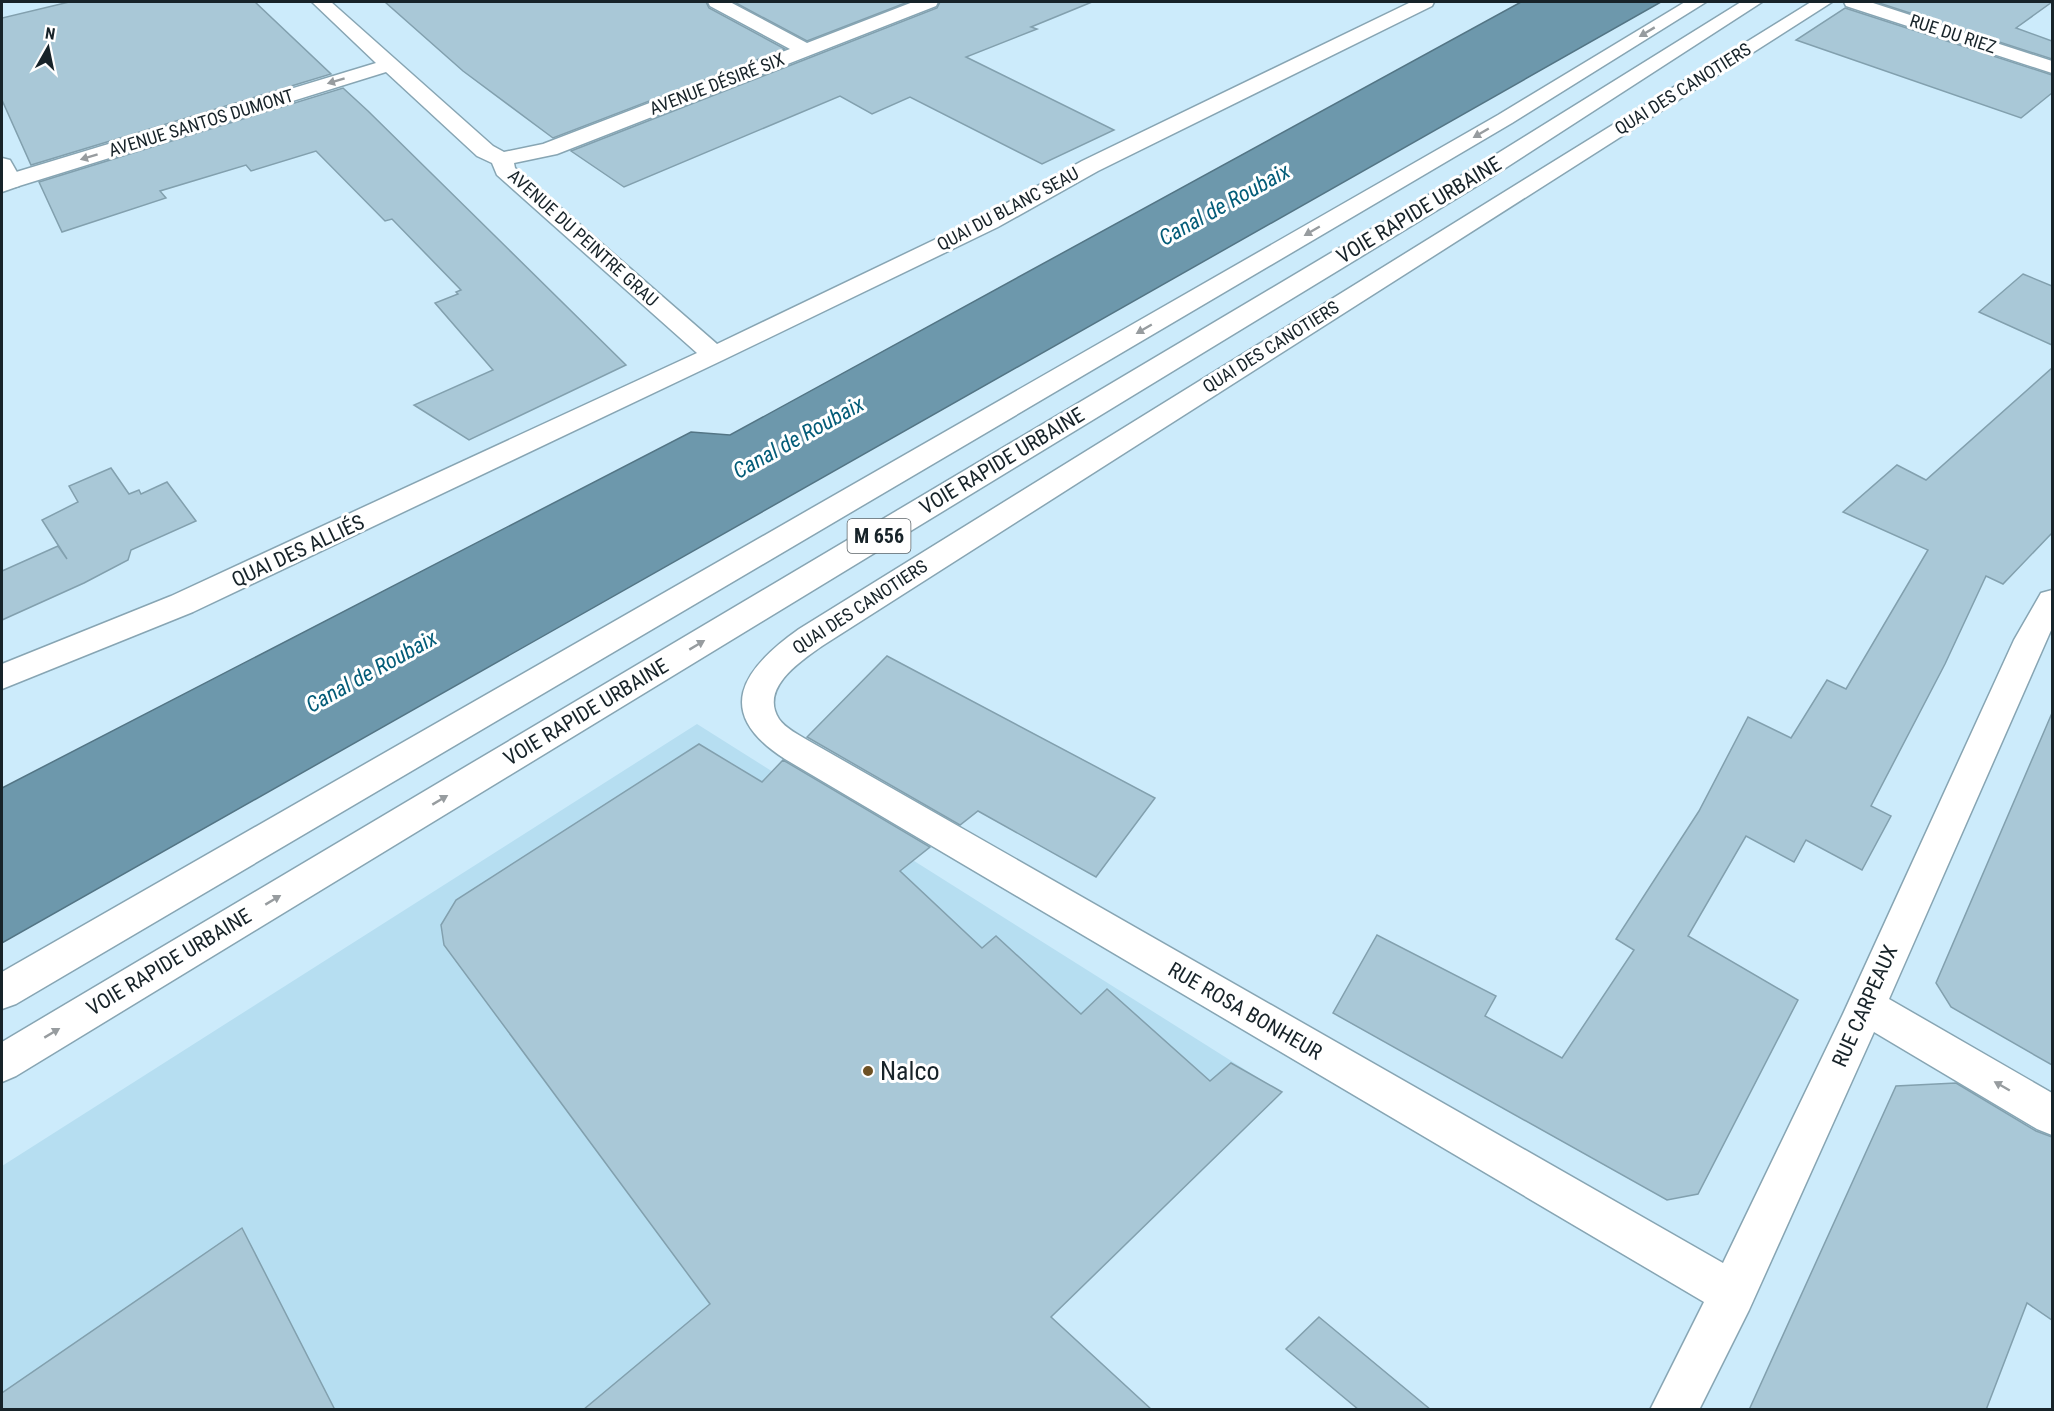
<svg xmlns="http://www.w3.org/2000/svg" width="2054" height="1411" font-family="'Roboto Condensed',sans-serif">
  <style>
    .built { fill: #b6def1 }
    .water { fill: #6d98ac; stroke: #537585; stroke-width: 1.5 }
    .building { fill: #a9c8d7; stroke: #82a0ae; stroke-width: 1.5 }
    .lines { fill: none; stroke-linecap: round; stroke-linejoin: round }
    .minor-casing { stroke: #87a5b3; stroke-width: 3 }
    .tertiary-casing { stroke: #87a5b3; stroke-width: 3 }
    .trunk-casing { stroke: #87a5b3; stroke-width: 3 }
    .minor { fill: #fff; fill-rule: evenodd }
    .tertiary { fill: #fff; fill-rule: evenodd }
    .trunk { fill: #fff; fill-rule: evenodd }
    .oneway { fill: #979c9f }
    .poi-dot { fill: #6d5124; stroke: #fff; stroke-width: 2 }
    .labels { text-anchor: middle; stroke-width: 6; stroke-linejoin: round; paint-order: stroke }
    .far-street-label { font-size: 18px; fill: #172329; stroke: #fff }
    .shield { fill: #fff; stroke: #5d6569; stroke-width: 1.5 }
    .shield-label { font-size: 20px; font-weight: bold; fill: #172329 }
    .street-label { font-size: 21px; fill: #172329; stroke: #fff }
    .water-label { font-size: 22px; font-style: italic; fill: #035c78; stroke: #fff }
    .near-poi-label { font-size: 26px; fill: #172329; stroke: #fff; text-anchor: start }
  </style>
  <rect width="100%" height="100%" fill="#ccebfb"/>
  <!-- built -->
  <polygon class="built" points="697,724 1260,1079 1000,1366 1046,1409 2,1410 2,1166"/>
  <!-- water -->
  <polygon class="water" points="1521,2 1661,2 2,943 2,788 691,432 730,435"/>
  <!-- building -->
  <g class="building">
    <polygon points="69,2 255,2 331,74 31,165 2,100 2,18"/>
    <polygon points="385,2 706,2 709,8 785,49 553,138 463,71"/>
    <polygon points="734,2 908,2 807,41"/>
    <polygon points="940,2 1092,2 1031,27 1037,29 966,57 1114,130 1042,164 910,97 872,114 840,96 624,187 571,151 937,8"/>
    <polygon points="1876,2 2052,2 2016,28 2052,41 2052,59"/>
    <polygon points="1845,8 2052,75 2052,93 2021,118 1796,40"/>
    <polygon points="343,88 368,111 626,365 469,440 414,405 493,370 435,303 458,294 456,292 461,290 392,219 385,221 316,151 251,171 246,165 160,191 166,198 62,232 39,182"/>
    <polygon points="2023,274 2052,286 2052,345 1979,312"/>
    <polygon points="2052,368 2052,533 2003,584 1986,576 1945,664 1871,806 1891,816 1862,870 1806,840 1794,862 1746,836 1688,936 1798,1000 1698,1194 1667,1200 1333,1013 1377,935 1496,996 1485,1016 1562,1058 1634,950 1616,939 1699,811 1748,717 1791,738 1827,680 1846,689 1928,550 1843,512 1897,465 1926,480"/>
    <polygon points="111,468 129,494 139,490 141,494 167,482 196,521 131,550 128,560 84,583 2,620 2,571 58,546 67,559 42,520 78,502 69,486"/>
    <polygon points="887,656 1155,798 1096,877 978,811 960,825 807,737"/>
    <polygon points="2052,713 2052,1065 1951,1007 1936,983"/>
    <polygon points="699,744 762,782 783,760 930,847 900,871 982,948 996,936 1081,1014 1107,989 1210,1081 1231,1063 1282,1092 1051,1317 1152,1410 583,1410 710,1304 444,945 441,925 456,900"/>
    <polygon points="1956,1083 2036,1131 2052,1137 2052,1320 2027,1303 1986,1410 1749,1410 1896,1086"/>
    <polygon points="242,1228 335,1410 2,1410 2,1393"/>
    <polygon points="1319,1317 1431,1410 1359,1410 1286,1349"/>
  </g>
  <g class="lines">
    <!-- minor casing -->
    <g class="minor-casing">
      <g id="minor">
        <polygon points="312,2 331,2 493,146 504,152 543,144 790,49 710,6 708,2 730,2 807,43 913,2 938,2 936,6 557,154 514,163 515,168 717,344 982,217 1082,161 1411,2 1434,2 1432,6 1098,171 998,227 723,360 193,612 2,689 2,664 171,596 697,353 497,175 492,163 477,156 386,72 19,186 11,188 2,183 3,176 376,63"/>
        <path d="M1811,2H1832L822,646C801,661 759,688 779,719C785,728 799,735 809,741L1723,1263L1843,1014L2014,640L2041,593L2052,590V628L1889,999L2052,1093V1135L2037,1129L1874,1032L1749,1310L1699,1410H1650L1704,1302L785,759C713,713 741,670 799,629Z"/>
        <polygon points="1844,2 1870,2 2052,61 2052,73 1846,6"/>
      </g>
    </g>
    <!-- tertiary casing -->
    <g class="tertiary-casing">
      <polygon id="tertiary" points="2,158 10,160 22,181 19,186 2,192"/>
    </g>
    <!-- trunk casing -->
    <g class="trunk-casing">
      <g id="trunk">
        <polygon points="1685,2 1706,2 1512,123 16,1004 2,1009 2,972 1498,115"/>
        <polygon points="1741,2 1762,2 1490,178 16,1076 2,1082 2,1042 1474,168"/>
      </g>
    </g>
    <!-- minor -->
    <use href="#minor" class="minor"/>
    <!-- tertiary -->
    <use href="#tertiary" class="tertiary"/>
    <!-- trunk -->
    <use href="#trunk" class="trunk"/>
  </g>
  <!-- one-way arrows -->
  <defs><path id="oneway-solid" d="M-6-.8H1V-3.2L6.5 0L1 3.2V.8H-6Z" transform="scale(1.5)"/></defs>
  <g class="oneway">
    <use href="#oneway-solid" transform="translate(1647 32) rotate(149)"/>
    <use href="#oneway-solid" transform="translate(336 81) rotate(163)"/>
    <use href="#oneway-solid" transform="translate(1481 133) rotate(150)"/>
    <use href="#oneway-solid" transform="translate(89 157) rotate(163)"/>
    <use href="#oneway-solid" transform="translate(1312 231) rotate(150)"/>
    <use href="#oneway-solid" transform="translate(1144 329) rotate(150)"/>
    <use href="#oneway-solid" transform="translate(697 645) rotate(-31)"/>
    <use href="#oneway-solid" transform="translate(440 800) rotate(-31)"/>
    <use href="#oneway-solid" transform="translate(273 900) rotate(-31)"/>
    <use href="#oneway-solid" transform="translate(52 1033) rotate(-31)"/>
    <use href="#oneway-solid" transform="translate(2002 1086) rotate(-150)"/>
  </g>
  <!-- markers -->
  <circle class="poi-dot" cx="868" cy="1071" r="6"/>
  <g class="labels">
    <!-- far-street labels -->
    <g class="far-street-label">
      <text transform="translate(1953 34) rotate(18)" y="6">RUE DU RIEZ</text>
      <text transform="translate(717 84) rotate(-21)" y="6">AVENUE DÉSIRÉ SIX</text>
      <text transform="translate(1683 89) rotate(-32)" y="6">QUAI DES CANOTIERS</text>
      <text transform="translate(201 123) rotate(-17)" y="6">AVENUE SANTOS DUMONT</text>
      <text transform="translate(1008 209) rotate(-28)" y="6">QUAI DU BLANC SEAU</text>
      <text transform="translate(583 238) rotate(42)" y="6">AVENUE DU PEINTRE GRAU</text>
      <text transform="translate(1271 347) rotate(-32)" y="6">QUAI DES CANOTIERS</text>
      <text transform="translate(860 607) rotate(-33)" y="6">QUAI DES CANOTIERS</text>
    </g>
    <!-- shield labels -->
    <rect class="shield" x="847.5" y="519" width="63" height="34" rx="4.5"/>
    <g class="shield-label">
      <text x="879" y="543">M 656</text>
    </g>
    <!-- street labels -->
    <g class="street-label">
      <text transform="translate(1419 210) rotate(-31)" y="7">VOIE RAPIDE URBAINE</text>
      <text transform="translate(1002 461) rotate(-31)" y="7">VOIE RAPIDE URBAINE</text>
      <text transform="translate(298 551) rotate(-25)" y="7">QUAI DES ALLIÉS</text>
      <text transform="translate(586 712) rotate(-31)" y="7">VOIE RAPIDE URBAINE</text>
      <text transform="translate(169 962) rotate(-31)" y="7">VOIE RAPIDE URBAINE</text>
      <text transform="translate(1865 1006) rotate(-66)" y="7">RUE CARPEAUX</text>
      <text transform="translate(1245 1011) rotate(30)" y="7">RUE ROSA BONHEUR</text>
    </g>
    <!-- water labels -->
    <g class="water-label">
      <text transform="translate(1224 204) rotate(-29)" y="8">Canal de Roubaix</text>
      <text transform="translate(798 437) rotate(-29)" y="8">Canal de Roubaix</text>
      <text transform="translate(371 671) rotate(-29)" y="8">Canal de Roubaix</text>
    </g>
    <!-- near-poi labels -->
    <g class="near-poi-label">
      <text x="880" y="1080">Nalco</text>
    </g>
  </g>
  <!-- border -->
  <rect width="2054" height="1411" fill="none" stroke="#172329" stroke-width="6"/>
  <!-- north arrow -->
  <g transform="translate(48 48) rotate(9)" stroke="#ffffff" stroke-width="4.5" paint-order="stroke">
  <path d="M0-4.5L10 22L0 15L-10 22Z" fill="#172329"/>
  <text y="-9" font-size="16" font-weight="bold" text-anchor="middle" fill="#172329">N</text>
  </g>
</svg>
